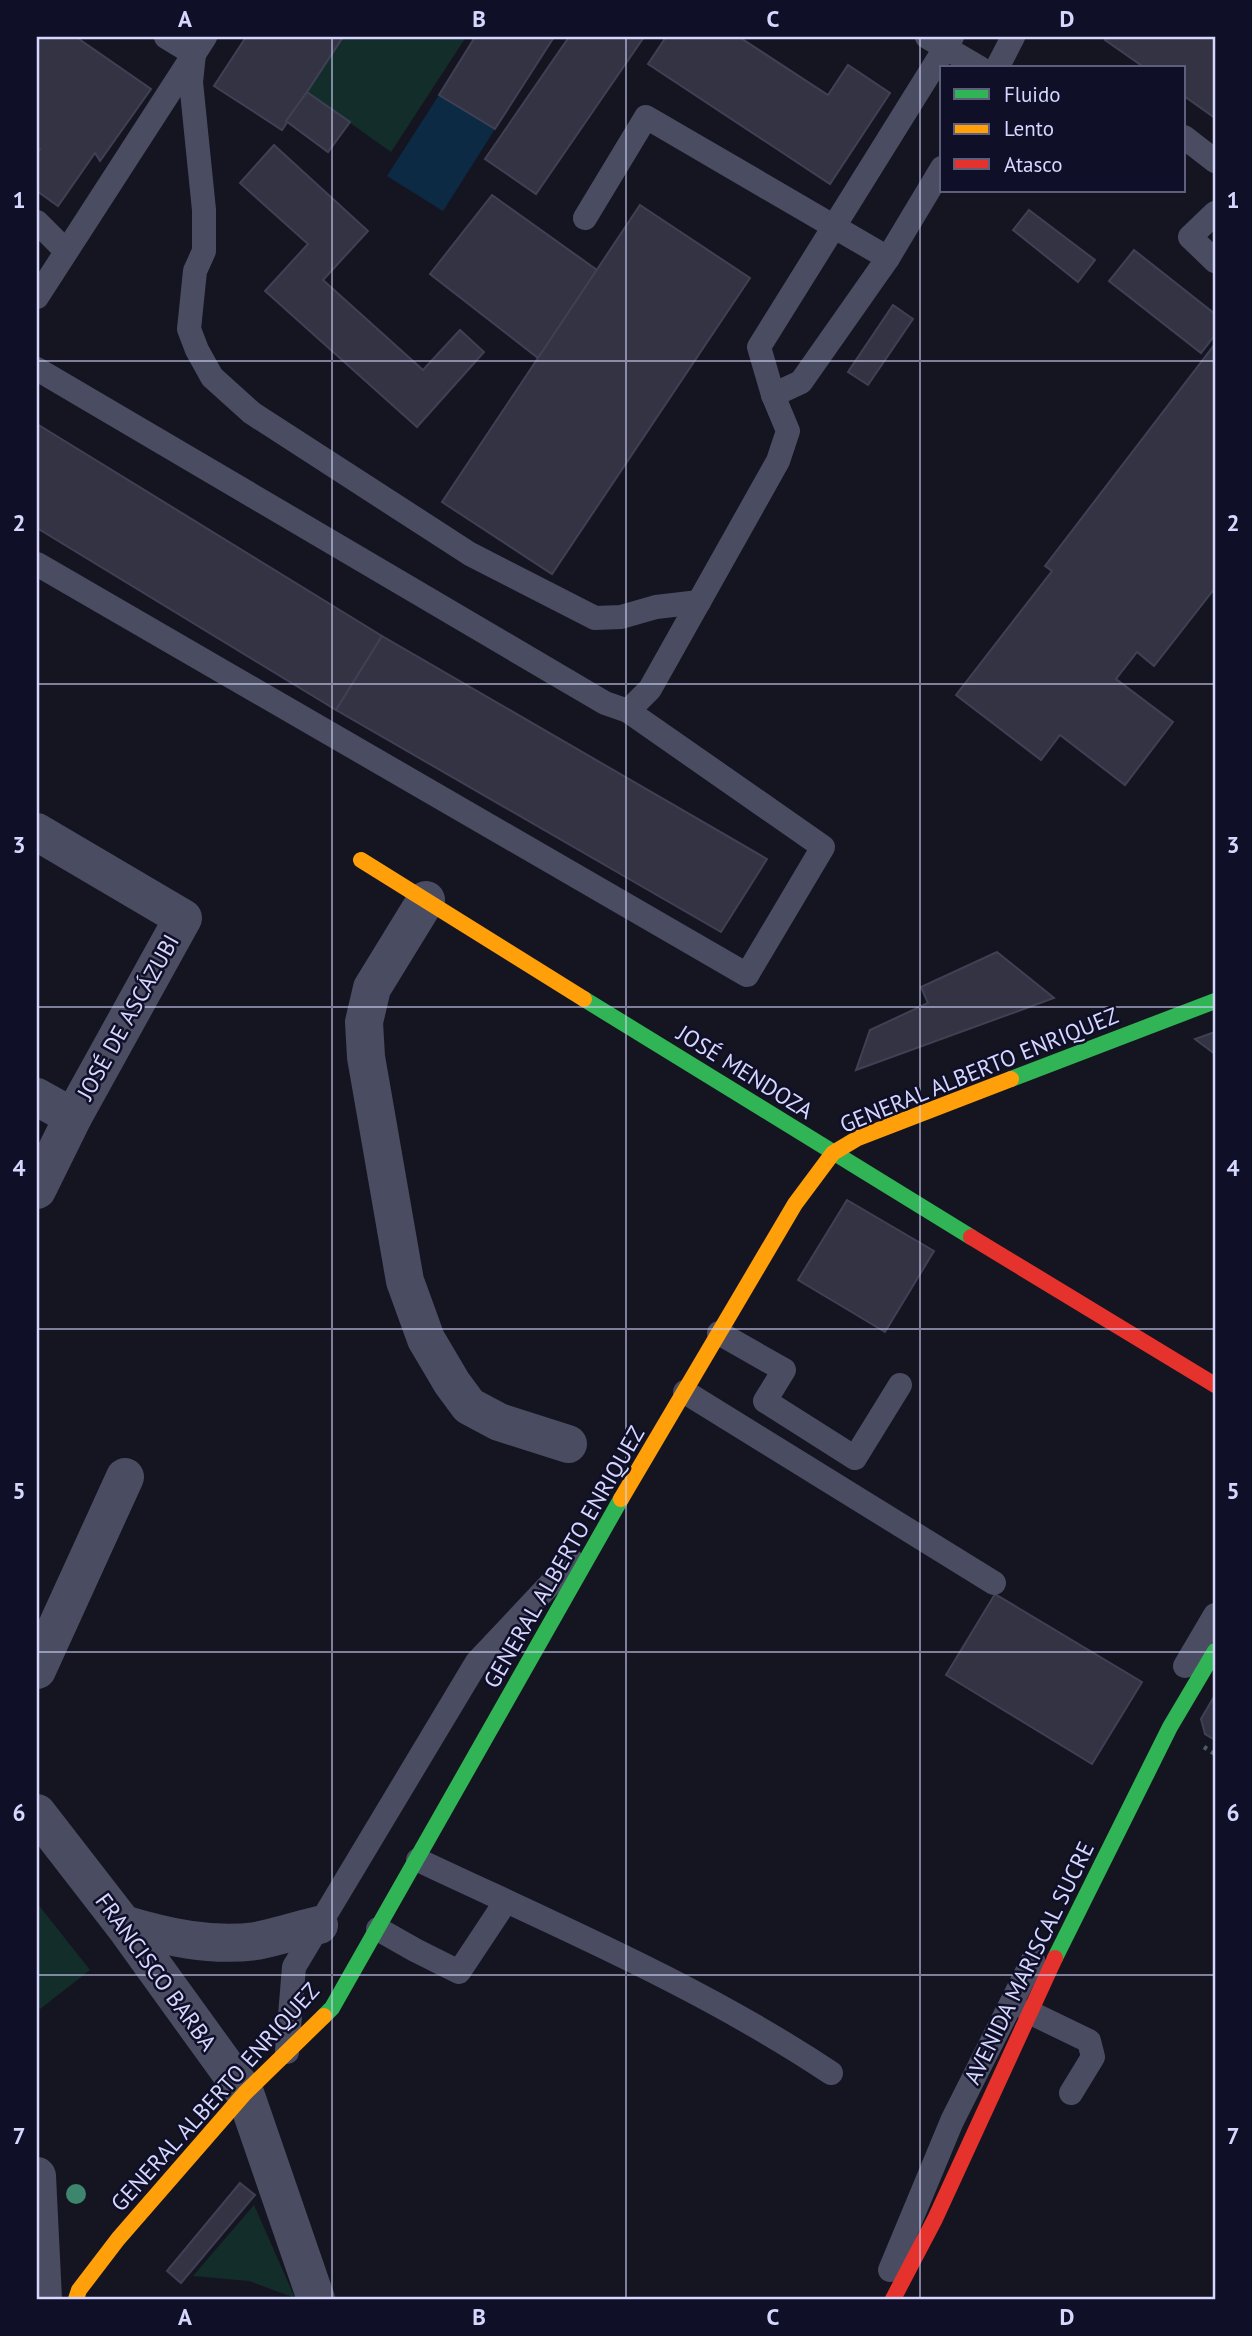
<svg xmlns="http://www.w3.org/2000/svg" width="1252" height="2336" font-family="'PT Sans',sans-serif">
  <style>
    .green { fill: #122d2a }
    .water { fill: #0d2a45 }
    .building { fill: #333343; stroke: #404055; stroke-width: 2 }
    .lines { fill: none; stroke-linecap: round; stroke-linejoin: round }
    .path { stroke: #4a5c65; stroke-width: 4.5; stroke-dasharray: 3.5 5; stroke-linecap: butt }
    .lane { stroke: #4a4c62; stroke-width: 24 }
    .street { stroke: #4a4c62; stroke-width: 38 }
    .fast { stroke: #30b455; stroke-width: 16 }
    .slow { stroke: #ff9f0a; stroke-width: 16 }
    .jam { stroke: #e5322d; stroke-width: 16 }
    .tree { fill: #3e856d }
    .grid { fill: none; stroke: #d5d7ff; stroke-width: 2; stroke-opacity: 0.55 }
    .labels { text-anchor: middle; stroke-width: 5; stroke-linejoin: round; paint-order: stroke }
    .street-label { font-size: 23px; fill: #d5d7ff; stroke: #0f0f27 }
    .neatline { fill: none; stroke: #d5d7ff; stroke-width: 2.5 }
    .grid-label { font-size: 23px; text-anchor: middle; font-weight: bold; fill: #d5d7ff }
  </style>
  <rect width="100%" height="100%" fill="#151521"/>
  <!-- green -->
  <g class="green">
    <polygon points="343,37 466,37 391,152 307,92"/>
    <polygon points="37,1903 90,1970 40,2009 37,2006"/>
    <polygon points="254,2205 295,2298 249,2281 193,2276"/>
  </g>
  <!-- water -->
  <polygon class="water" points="439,95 495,129 443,211 387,176"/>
  <!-- building -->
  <g class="building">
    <polygon points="37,37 76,37 151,89 100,161 95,153 58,206 37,191 37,154 40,149 37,147"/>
    <polygon points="246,37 343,37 282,130 214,86"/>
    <polygon points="475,37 554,37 495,129 439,95"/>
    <polygon points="569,37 644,37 536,194 485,159"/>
    <polygon points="666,37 739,37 828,95 848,65 890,93 830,184 648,64"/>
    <polygon points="1107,37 1215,37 1215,118 1184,96 1184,68 1145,68 1105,40"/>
    <polygon points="307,92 350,122 328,152 286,121"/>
    <polygon points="274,145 368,231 323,280 423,370 460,330 484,352 417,427 265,291 308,244 240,183"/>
    <polygon points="492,195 597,270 538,358 430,274"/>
    <polygon points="640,205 750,278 552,574 442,502"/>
    <polygon points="1029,210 1095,260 1078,282 1013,230"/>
    <polygon points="1134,250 1215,314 1215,335 1201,353 1109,281"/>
    <polygon points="893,305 913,319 868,385 848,372"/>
    <polygon points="1215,344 1215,588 1154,666 1137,652 1116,679 1173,722 1125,785 1060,735 1041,760 956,695 1052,571 1045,566"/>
    <polygon points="37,424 382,636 336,710 37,528"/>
    <polygon points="382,636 767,859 721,932 336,710"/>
    <polygon points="997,952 1054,998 856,1070 870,1030 928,1003 921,987"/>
    <polygon points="1215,1032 1215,1054 1195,1039"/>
    <polygon points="847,1200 934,1251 885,1332 798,1280"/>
    <polygon points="995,1594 1142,1682 1092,1764 946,1675"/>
    <polygon points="1215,1695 1215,1740 1205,1734 1201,1719"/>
    <polygon points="240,2183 255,2195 181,2283 167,2271"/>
  </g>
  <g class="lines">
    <!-- path -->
    <polyline class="path" points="1204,1747 1215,1754"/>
    <!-- lane -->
    <g class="lane">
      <polyline points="166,37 194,54 191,82 204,210 204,251 195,271 189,329 197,350 212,377 252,413 470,554 595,618 621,617 656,607 699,602"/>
      <polyline points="927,37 980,68"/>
      <polyline points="997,68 1013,37"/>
      <polyline points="1184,137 1215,161"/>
      <polyline points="1215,213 1190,237 1215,261"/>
      <polyline points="585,218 646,117 888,258"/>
      <polyline points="37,222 66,251"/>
      <polyline points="37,297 205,37"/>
      <polyline points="37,369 605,703 628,711 650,689 778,461 788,431 773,395 759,347 952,37"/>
      <polyline points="773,395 801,382 888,258 942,168"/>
      <polyline points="37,564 747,975 823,847 628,711"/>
      <polyline points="719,1333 784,1370 765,1401 855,1458 900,1385"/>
      <polyline points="685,1392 994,1583"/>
      <polyline points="1185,1666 1215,1615"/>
      <path d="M418,1860C558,1926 702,1987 831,2073"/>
      <polyline points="378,1929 415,1950 459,1972 506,1901"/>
      <polyline points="1029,2012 1089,2041 1093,2057 1071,2093"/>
      <polyline points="287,2052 294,1967 477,1662 572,1561"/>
      <polyline points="890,2270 952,2121 1033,1960"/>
    </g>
    <!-- street -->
    <g class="street">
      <polyline points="37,832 183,918 73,1117 37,1190"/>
      <polyline points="426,900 372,988 364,1022 366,1057 405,1281 426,1339 452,1383 469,1406 499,1422 568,1444"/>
      <polyline points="37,1097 73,1117"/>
      <polyline points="37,1670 125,1477"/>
      <polyline points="37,1813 123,1924 245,2093 316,2299"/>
      <path d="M123,1924C166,1937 210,1947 256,1941C277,1937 298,1930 319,1925"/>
      <polyline points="37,2176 43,2299"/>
    </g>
    <!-- fast -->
    <g class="fast">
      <polyline points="584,999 971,1237"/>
      <polyline points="1011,1079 1215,1001"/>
      <polyline points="1055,1958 1170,1727 1215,1651"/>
      <polyline points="324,2016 332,2008 621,1499"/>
    </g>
    <!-- slow -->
    <g class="slow">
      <polyline points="361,860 584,999"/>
      <polyline points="621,1499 795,1204 833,1153 858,1138 1011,1079"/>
      <polyline points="76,2299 79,2290 118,2239 245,2093 324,2016"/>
    </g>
    <!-- jam -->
    <g class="jam">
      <polyline points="971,1237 1215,1385"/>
      <polyline points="893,2299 935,2219 1055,1958"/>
    </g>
  </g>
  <!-- trees -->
  <circle class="tree" cx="76" cy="2194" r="10"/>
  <!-- grid -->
  <path class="grid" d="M332,37V2299M626,37V2299M920,37V2299M37,361H1215M37,684H1215M37,1007H1215M37,1329H1215M37,1652H1215M37,1975H1215"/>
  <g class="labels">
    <!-- street labels -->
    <g class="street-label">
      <text transform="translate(128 1017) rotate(-61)" y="8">JOSÉ DE ASCÁZUBI</text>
      <text transform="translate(979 1070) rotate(-22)" y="8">GENERAL ALBERTO ENRIQUEZ</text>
      <text transform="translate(745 1072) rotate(32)" y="8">JOSÉ MENDOZA</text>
      <text transform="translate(564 1557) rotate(-60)" y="8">GENERAL ALBERTO ENRIQUEZ</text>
      <text transform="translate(1029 1963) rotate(-64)" y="8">AVENIDA MARISCAL SUCRE</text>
      <text transform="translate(156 1972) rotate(54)" y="8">FRANCISCO BARBA</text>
      <text transform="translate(215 2097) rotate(-48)" y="8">GENERAL ALBERTO ENRIQUEZ</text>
    </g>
  </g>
  <!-- border -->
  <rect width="1252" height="2336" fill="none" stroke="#0f0f27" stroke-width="77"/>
  <!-- legend -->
  <rect x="940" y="66" width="245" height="126" fill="#0f0f27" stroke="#5e5f7d" stroke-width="2"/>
  <rect x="954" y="89" width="35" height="10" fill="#30b455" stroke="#5e5f7d" stroke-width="2"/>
  <text x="1004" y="102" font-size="21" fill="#d5d7ff">Fluido</text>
  <rect x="954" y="124" width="35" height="10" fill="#ff9f0a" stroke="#5e5f7d" stroke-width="2"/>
  <text x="1004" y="136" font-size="21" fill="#d5d7ff">Lento</text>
  <rect x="954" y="159" width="35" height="10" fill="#e5322d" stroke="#5e5f7d" stroke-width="2"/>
  <text x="1004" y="172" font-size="21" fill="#d5d7ff">Atasco</text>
  <rect x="38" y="38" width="1176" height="2260" class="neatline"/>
  <g class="grid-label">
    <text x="185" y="27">A</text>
    <text x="479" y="27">B</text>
    <text x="773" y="27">C</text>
    <text x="1067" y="27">D</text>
    <text x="19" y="208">1</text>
    <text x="1233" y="208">1</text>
    <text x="19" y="531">2</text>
    <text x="1233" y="531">2</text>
    <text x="19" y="853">3</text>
    <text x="1233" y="853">3</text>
    <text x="19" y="1176">4</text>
    <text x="1233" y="1176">4</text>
    <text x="19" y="1499">5</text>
    <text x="1233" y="1499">5</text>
    <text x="19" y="1821">6</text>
    <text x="1233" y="1821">6</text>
    <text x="19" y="2144">7</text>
    <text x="1233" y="2144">7</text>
    <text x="185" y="2325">A</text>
    <text x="479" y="2325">B</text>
    <text x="773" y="2325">C</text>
    <text x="1067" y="2325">D</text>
  </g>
</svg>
